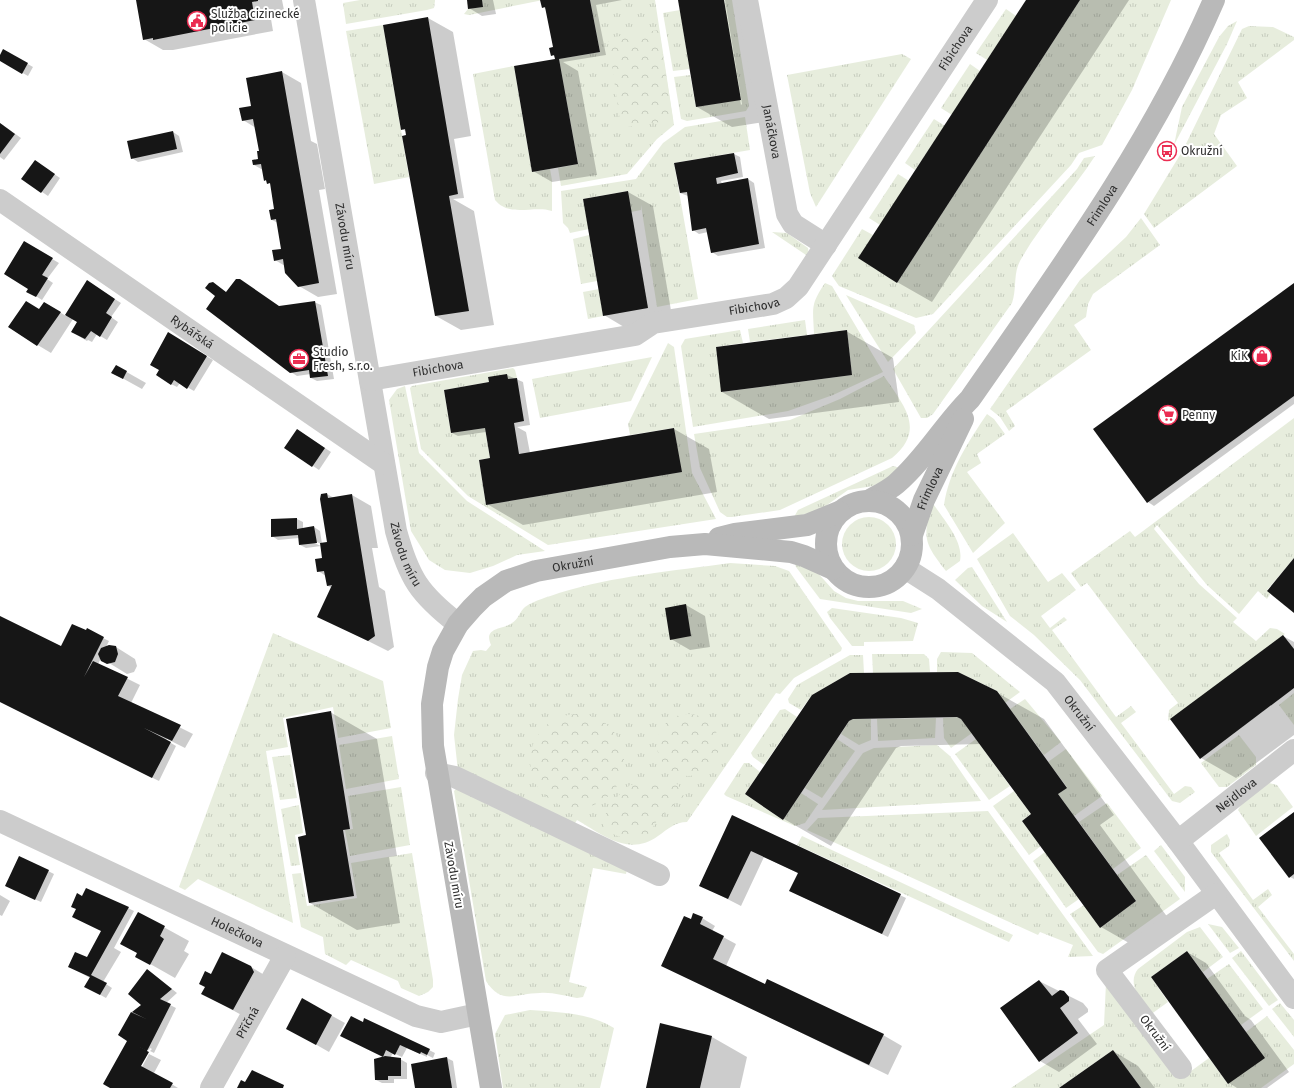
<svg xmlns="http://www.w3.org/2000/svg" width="1294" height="1088" font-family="'Fira Sans',sans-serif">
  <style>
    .grass { fill: url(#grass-tufts) }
    .park { fill: url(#park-crowns) }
    .shadow { fill: #0003 }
    .building { fill: #161616 }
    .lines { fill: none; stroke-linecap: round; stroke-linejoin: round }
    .street { stroke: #ccc; stroke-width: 22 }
    .secondary { stroke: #b9b9b9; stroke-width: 22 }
    .labels { text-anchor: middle; stroke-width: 4; stroke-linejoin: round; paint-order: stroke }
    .poi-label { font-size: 12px; fill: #2f2f2f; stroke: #fff; text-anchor: start }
    .street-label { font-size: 12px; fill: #2f2f2f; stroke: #fff }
  </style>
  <defs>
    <pattern id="grass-tufts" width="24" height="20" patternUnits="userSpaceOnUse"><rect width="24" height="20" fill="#e7eddd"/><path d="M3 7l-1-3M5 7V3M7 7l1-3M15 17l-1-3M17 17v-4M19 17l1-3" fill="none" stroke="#c6ccbe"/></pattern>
    <pattern id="park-crowns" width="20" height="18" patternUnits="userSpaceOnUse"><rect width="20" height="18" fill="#e7eddd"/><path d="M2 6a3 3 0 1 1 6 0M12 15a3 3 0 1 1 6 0" fill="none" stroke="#c6ccbe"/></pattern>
  </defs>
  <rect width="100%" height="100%" fill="#fff"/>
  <!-- grass -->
  <g class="grass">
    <polygon points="360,0 435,0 435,1 434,8 427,10 346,24 343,3"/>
    <polygon points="482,0 543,0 469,15 464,14 468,9 483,7"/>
    <polygon points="590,0 655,0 674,125 657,139 627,174 561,186 558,168 578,164 559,59 600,52"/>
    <polygon points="724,0 732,0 749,106 746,111 687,121 681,119 674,77 690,75 696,107 737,100"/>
    <polygon points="1080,0 1171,0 1132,90 1102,145 1079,153 1071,165 933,314 916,318 839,286 832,276 862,229 873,235 859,258 897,283"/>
    <polygon points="1006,9 1016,16 987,60 976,53"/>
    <polygon points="680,10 690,69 673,71 663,13"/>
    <polygon points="1237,21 1227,44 1174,145 1182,107 1219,37 1228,26"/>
    <polygon points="383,25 409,177 374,184 346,31"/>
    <polygon points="1249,26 1273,27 1294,37 1294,40 1238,82 1247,98 1221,115 1214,134 1237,166 1154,228 1144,214 1183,150 1242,29"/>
    <polygon points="902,54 911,59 816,207 810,193 787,75"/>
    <polygon points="970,64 980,71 952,115 941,108"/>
    <path d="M514,66L532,172L550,169L552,180V211C533,205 510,218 495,200L473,74Z"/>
    <polygon points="745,117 750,150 674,163 698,299 657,307 641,205 641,210 631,212 628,191 583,199 589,229 570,233 568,228 563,223 561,191 636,179 663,143 685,127"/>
    <polygon points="934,119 945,126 915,170 905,163"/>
    <path d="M1095,156C1072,192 1041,223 1020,261C1013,274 1017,289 1012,303L933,414L927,418H921L893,369L1077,169L1084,158Z"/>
    <polygon points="898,174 909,181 880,225 869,218"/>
    <polygon points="1141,218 1160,245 1093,294 1088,304 1086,317 1074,325 1091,350 1006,411 1015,426 1009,431 1000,417 990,409 1080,280 1126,237"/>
    <polygon points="772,232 787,233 808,248 809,257"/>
    <polygon points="589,235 597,281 581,284 573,239"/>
    <path d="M825,283L832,286L883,372L833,395L788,411L693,427L681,346L685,339L740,330L743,343L716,347L722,392L852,375L847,330L814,334C813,308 810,305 825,283Z"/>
    <polygon points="599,289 603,316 588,319 583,292"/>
    <polygon points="846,295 914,325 916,333 888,362"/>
    <polygon points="805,320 807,335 750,342 748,329"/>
    <polygon points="668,343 674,347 692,473 716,519 548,545 468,496 421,449 410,388 412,386 513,368 515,370 517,378 508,379 488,377 489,382 444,390 451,433 485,428 490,458 479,460 486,505 681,472 674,428 630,435 628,424"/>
    <polygon points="652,357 631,401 540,418 532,379"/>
    <path d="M884,376C903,405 927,429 892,458L780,510L732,517H727L720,512L700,468L694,434L790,420L840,399Z"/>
    <polygon points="405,386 419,453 467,501 545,551 517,555 493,566 470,573 445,570 429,560 411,531 389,400 397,389"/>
    <path d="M987,414L994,419L1005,434L977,454L981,463L967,472L1005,523L973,553L944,505C949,471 968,442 987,414Z"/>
    <polygon points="1294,418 1294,558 1267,590 1271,593 1267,599 1258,591 1239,614 1207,585 1157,525 1154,529 1199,584 1237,618 1233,622 1256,641 1270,628 1277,629 1285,634 1168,721 1169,710 1178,703 1087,583 1081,587 1071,573 1130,531 1135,537"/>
    <polygon points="893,466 900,468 889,478 873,486 848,490 820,510 794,517 798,510"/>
    <path d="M932,502C943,519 964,541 960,561L946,571C923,542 923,538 932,502Z"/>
    <circle cx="869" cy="544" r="27"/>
    <polygon points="1013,533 1048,582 1062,573 1076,590 1041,616 1050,628 1064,617 1067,620 1052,630 1116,717 1131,706 1136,712 1121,723 1174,794 1185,786 1191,787 1195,792 1180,803 1172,801 1080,680 1034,635 1010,616 977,559"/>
    <polygon points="794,561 816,571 834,591 846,598 858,601 903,601 922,609 911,613 820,599 796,567"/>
    <path d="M730,563L775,566L789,571L842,648L841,651L794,678L780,694L776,693L687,822C675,822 668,829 658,836C629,857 603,835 577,820L572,828L458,771L454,735L458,699L462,675L473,651L481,650L486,651L491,645C483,627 502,630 512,623C518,620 520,611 525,607C535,600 548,597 559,593C614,576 673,571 730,563Z"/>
    <polygon points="972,567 1007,622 982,606 955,580 968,568"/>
    <polygon points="832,608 901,618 918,623 913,641 864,642 864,646 852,646 830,618 827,612"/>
    <polygon points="273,633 383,681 391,728 338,738 333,707 283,718 288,747 266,751 293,923 198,879 185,890 179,887"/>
    <polygon points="941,652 972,653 1020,692 1005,703 997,691 958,672 937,672 937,659"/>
    <polygon points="872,654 924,654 929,659 930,672 873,673"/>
    <polygon points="850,655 863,655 864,673 850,673 812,695 801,710 789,703 788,699 797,685"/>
    <polygon points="1294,693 1294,725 1279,705"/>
    <polygon points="1025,699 1061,742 1044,755 1010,709"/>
    <polygon points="785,709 797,717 764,765 753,757 751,753 780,710"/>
    <polygon points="957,717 961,719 972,733 951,748 944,738 943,718"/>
    <polygon points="936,718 935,738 878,741 877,719"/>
    <polygon points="853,719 871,719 871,740 859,745 841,734 849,721"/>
    <polygon points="1239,735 1256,757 1256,765 1227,787 1219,787 1201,763"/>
    <polygon points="392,736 399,779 346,789 339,745"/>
    <polygon points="837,739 855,751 822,798 805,788"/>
    <polygon points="976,739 1010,786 989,800 955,754"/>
    <polygon points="937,745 950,756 981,801 822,810 863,753 874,748"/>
    <polygon points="1066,749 1102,796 1074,816 1058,794 1067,787 1048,762"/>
    <polygon points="290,755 297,798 280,800 272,757"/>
    <polygon points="744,763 749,763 760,772 745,794 783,820 801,793 818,804 805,823 795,826 726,796 724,794"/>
    <polygon points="1269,783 1277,785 1293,807 1256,836 1238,810 1242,803"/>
    <polygon points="401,787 410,845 350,856 345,830 353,829 348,796"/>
    <path d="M458,787L627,869L626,874L593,868L569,982L587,987L583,997L577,998C565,996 552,992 540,993C516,993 502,1006 486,981L454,791Z"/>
    <polygon points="1014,791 1031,814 1022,821 1041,846 1029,855 993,806"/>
    <polygon points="1107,803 1141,848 1113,869 1079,822"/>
    <polygon points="299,805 303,833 295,835 300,865 291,866 281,809"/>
    <polygon points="988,811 1093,956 1068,957 1073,945 1040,932 1038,935 807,830 818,818"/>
    <polygon points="1227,834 1230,840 1229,846 1219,853 1253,900 1268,889 1272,895 1258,907 1294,954 1294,961 1211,852 1211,845"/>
    <polygon points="802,836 1013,935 1009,942 797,845"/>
    <polygon points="1161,845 1185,877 1185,892 1154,851"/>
    <polygon points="1045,852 1079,899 1066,908 1033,861"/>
    <polygon points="412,853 433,980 433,987 428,992 419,996 401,988 398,981 351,960 346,965 325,954 323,937 301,927 292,874 301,873 307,906 357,898 351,863"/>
    <polygon points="1146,855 1180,899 1103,954 1098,952 1070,914 1084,905 1100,928 1136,901 1117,875"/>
    <polygon points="1208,924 1222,927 1239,948 1230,953"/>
    <path d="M1200,927L1223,957L1203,972L1187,951L1151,977L1168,1002L1150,1015C1142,1001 1126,984 1138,969L1187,932Z"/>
    <polygon points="1241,951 1278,1000 1269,1006 1232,958"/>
    <polygon points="1229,964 1263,1009 1241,1025 1207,979"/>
    <polygon points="1106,983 1180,1079 1209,1058 1228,1084 1246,1032 1267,1016 1294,1050 1294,1064 1261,1088 1141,1088 1113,1050 1059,1088 1011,1088 1104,1025"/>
    <polygon points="1280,1003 1294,1020 1294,1037 1272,1009"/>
    <path d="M530,1010C558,1012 590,1013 614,1028L600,1088H503L495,1034L505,1015Z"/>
  </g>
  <!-- park -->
  <g class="park">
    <polygon points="659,30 673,120 621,128 608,38"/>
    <circle cx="577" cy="761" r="47"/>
    <circle cx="688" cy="745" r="31"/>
    <path d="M665,780H674L684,793L683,797L659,818L646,837C627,839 619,840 604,827L603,818L616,798L630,785Z"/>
  </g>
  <!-- shadow -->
  <g class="shadow">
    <polygon points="137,0 282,0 284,10 270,13 273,31 173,50 163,50 144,39"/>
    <polygon points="468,0 493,0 496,14 482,16 469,8"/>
    <polygon points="545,0 622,0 596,5 606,55 563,62 578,71 597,175 552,182 533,171 556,60 556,57 552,55 554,48 547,10 543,7"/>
    <polygon points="679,0 723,0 741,105 742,104 725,0 755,0 776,120 732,127 697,107"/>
    <polygon points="1028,0 1129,0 932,302 897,282"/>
    <polygon points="428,18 453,32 471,136 454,139 464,198 453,199 474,211 494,325 461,330 436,316 407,132 402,129"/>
    <polygon points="3,50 33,67 28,76 0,60"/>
    <polygon points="282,72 301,83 311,141 317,144 325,189 319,190 337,294 318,297 299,286 285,266 275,260 282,249 278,223 272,220 276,209 272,185 265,180 263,170 254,165 259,159 260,152 256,128 243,120 252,107"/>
    <polygon points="0,123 21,138 4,160 0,157"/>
    <polygon points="173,132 179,136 183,152 138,162 132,158"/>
    <polygon points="734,154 740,157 743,177 721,181 722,184 748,179 754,183 765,248 718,256 712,252 708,232 699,234 693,230 688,196 680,193"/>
    <polygon points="35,161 60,178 48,196 23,179"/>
    <polygon points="628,192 653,206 673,322 629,330 604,315 584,199"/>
    <polygon points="25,243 59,263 47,279 53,283 42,300 28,291 29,288"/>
    <polygon points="88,282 121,303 111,317 118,322 107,340 97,334 92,342 88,340 87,341 72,332 78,322 73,319 51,353 21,335 45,303 66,316"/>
    <polygon points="1294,284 1294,404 1154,506 1148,502 1095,429"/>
    <polygon points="227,293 280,307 314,302 321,305 334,379 317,381 311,378 311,374 297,376 291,372"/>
    <polygon points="846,331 893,358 899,402 769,419 722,392"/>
    <polygon points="168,334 213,360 194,391 180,383 177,387 171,384 160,370"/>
    <polygon points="116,366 146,383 142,389 113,373"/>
    <polygon points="507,375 523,382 530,425 517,427 526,432 530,453 674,429 709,449 717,492 523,525 487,504 493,459 486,432 458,436 452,433 490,383"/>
    <polygon points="298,430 331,452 319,470 285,447"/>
    <polygon points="327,494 334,498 352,495 371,506 378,548 372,548 379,587 385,591 394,647 388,651 318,616 332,588 328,586 326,576 318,571 323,559 321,544 313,540 312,542 321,546 306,548 300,545 299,538 278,540 272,536 297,519 303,522 303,529 314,527 320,531 322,544 330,543 322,495"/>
    <polygon points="686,605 705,616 710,647 690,650 671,639"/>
    <polygon points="0,617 61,647 103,638 109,641 106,647 116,647 135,659 137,666 134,672 127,674 101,658 98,664 140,685 131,703 193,734 185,748 167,739 166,740 176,746 159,781 0,702"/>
    <polygon points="1283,636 1294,642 1294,735 1236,778 1201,758"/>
    <polygon points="996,692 1044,719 1114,815 1100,825 1171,922 1136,947 1101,927 1033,814 981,744 901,746 896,748 831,846 784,819 746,794 813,696"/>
    <polygon points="330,712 377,739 397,856 389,857 400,923 357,930 310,903 307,836"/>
    <polygon points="1294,813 1294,879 1290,877"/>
    <polygon points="733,816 906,898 888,937 796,894 798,873 764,857 741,906 700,885"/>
    <polygon points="48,871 54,874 41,902 12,889"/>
    <polygon points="0,895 10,901 2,916 0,915"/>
    <polygon points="83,897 128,908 134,911 114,948 121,952 103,982 112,988 106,998 86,987 90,978 70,967 87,959 103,931"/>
    <polygon points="138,913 189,941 184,951 189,954 175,978 136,956 138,953"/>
    <polygon points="702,918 715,926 712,931 736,944 726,966 765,985 883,1035 902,1046 888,1075 662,965 691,920"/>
    <polygon points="1187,952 1206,963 1245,1016 1251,1020 1289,1072 1267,1088 1237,1088 1229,1083"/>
    <polygon points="251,967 276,982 258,1024 203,994 212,975"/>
    <polygon points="148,970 177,993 166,1003 176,1008 154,1053 150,1051 152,1049 150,1048 149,1050 125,1038 140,1016"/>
    <polygon points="1039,981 1083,1003 1088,1009 1088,1012 1078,1019 1097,1044 1059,1072 1040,1061"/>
    <polygon points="303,1000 345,1023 329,1052 287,1028"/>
    <polygon points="342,1035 429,1050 435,1053 433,1058 427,1055 427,1057 407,1048 402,1057 393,1053 390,1058 400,1059 407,1063 407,1079 394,1079 394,1083 382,1083 376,1080 386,1057"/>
    <polygon points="712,1037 747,1057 740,1088 647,1088"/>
    <polygon points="1113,1051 1138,1066 1155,1088 1061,1088"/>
    <polygon points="149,1054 161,1060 154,1073 178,1088 112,1088 142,1067"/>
    <polygon points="447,1058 453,1061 457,1088 416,1088"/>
  </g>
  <!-- building -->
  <g class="building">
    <polygon points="136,0 258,0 258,1 252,2 255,20 153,40 153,38 143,40"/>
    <polygon points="467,0 482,0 483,7 468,9"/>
    <polygon points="540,0 590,0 600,52 559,59 578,164 532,172 514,66 555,59 554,55 551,56 549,48 553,47 545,7 542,8"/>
    <polygon points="678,0 724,0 741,100 696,107"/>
    <polygon points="1026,0 1080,0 897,283 858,258"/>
    <polygon points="428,17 458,194 449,196 469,311 435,316 402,136 406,135 405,129 401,130 383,25"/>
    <polygon points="3,49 28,63 22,74 0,61 0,55"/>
    <polygon points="282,71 319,283 298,287 285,273 283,259 274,261 272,250 281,249 276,219 271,220 269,210 274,209 270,183 267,184 266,180 264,181 261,164 253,165 252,160 258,159 257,151 259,151 253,119 242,121 239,108 251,106 246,78"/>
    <polygon points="0,123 15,134 0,154"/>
    <polygon points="173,131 177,149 131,159 127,141"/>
    <polygon points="734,153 738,173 716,178 717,184 748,178 759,244 711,253 706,228 692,231 687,192 680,193 674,163"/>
    <polygon points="35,160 55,174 41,193 21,179"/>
    <polygon points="628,191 648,308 603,316 583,199"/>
    <polygon points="24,241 53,258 42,275 48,278 36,297 26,292 28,289 4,274"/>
    <polygon points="236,279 240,279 279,306 315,301 328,376 310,378 309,370 290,373 206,309 215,296 205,288 209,283 213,282 226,292"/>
    <polygon points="87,280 115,299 106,313 112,317 100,337 91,331 85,339 71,332 77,322 65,315"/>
    <polygon points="1294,283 1294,396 1147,503 1093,429"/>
    <polygon points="26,301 39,309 44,302 61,312 37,346 8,327"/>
    <polygon points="847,330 852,375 721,392 716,347"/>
    <polygon points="168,332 207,356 187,389 174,380 171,385 156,375 159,370 150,365"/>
    <polygon points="116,365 127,371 123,379 111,373"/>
    <polygon points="507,374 508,379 517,378 524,421 514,423 519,454 674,428 682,472 486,505 479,460 490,458 485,428 451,433 444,390 489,382 488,377"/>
    <polygon points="297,429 325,448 312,467 284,448"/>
    <polygon points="327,493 328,498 352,494 375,636 368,641 317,617 332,585 327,586 324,571 317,572 315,559 322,558 320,543 327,542 320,499 321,494"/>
    <polygon points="297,518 297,529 314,526 317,543 299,545 298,535 271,537 271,519"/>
    <polygon points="1294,558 1294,613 1267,591"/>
    <polygon points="686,604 691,636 670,640 665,608"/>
    <polygon points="0,616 61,646 72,624 86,630 87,628 104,637 84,677 93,661 128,677 118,696 181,725 172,741 144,728 171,742 152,778 0,702"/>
    <polygon points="1283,635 1294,649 1294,688 1200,759 1170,719"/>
    <polygon points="109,645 116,646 118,654 115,662 107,664 101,661 98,654 101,648"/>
    <polygon points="958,672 997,691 1067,788 1058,794 1136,901 1100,928 1022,821 1031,814 961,719 957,717 853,719 849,721 783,820 745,794 812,695 850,673"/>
    <polygon points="331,711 350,829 343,830 354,896 309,903 298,837 306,835 286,719"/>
    <polygon points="1294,812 1294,874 1289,878 1259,838"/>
    <polygon points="732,815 901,894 882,934 789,891 798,873 751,851 728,899 699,886"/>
    <polygon points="19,856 49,870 35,900 5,886"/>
    <polygon points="86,888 129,907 91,975 107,983 100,995 84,987 90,977 68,967 75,952 87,957 101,931 72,917 76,909 71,907 77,893 82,896"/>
    <polygon points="138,912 165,926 160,936 164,939 150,965 135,957 137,953 120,944"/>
    <polygon points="693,913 703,917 700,924 724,936 713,959 765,984 767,979 884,1034 869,1065 661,966 684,916 691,919"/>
    <polygon points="1187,951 1265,1058 1228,1084 1151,977"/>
    <polygon points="222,952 251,966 254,972 233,1010 201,994 205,987 199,984 205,971 211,974"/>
    <polygon points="147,969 172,989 160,999 171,1004 147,1051 139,1047 149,1052 141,1066 173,1083 170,1088 110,1088 103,1084 127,1041 118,1035 131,1012 146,1019 132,1012 141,1005 128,994"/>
    <polygon points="1039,980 1052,996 1060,990 1064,991 1069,997 1069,1001 1060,1008 1078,1033 1039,1062 1000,1008"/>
    <polygon points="302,998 332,1015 316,1045 286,1029"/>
    <polygon points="351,1016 363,1022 364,1018 430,1049 427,1055 421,1052 420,1054 400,1045 395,1055 386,1050 383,1057 340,1036"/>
    <polygon points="660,1023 712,1036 700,1088 646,1088"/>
    <polygon points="1113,1050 1141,1088 1059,1088"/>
    <polygon points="385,1056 401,1058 401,1076 388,1076 388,1080 375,1080 374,1059"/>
    <polygon points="447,1057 452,1088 415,1088 411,1064"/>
    <polygon points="252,1070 284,1085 283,1088 237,1088 241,1080 245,1082"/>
  </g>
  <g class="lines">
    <!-- street -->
    <g class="street">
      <path id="s1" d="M304,0L396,531C409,578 419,594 458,624"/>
      <path id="s2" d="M747,0L787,214L793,224L826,245"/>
      <path id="s3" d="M0,200L384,464"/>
      <path id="s4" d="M370,380L635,335L653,323L773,304L786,298L798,287L987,0"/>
      <path id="s5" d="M905,568L938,589L1055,682L1178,841L1294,998"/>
      <polyline points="436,773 455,777 659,875"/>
      <path id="s6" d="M0,821L416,1016L441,1022L478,1014"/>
      <path id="s7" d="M1178,841L1294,750"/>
      <polyline points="1181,1068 1107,970 1216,894"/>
      <path id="s8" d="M211,1088L285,956"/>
    </g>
    <!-- secondary -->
    <g class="secondary">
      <path id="s9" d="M870,500C879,495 889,490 896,484C925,459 944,425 970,399C1059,271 1152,144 1214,0"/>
      <circle cx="869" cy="544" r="43"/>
      <path id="s10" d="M912,535L924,500L963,419"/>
      <polyline points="719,538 735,534 807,525 839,512"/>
      <path id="s11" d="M491,1088L433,746L432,704L438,667L443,651L458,624L472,608L483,597L506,581L536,571L670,547L705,544L791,552L804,556L833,569"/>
    </g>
  </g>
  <!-- icons -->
  <defs>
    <g id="civic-ring" transform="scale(1)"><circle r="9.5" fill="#fff" stroke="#eb2d52" stroke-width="1.5"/><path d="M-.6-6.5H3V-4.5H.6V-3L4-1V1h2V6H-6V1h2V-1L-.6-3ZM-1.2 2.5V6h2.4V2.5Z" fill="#eb2d52"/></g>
    <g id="bus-ring" transform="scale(1)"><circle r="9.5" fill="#fff" stroke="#eb2d52" stroke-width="1.5"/><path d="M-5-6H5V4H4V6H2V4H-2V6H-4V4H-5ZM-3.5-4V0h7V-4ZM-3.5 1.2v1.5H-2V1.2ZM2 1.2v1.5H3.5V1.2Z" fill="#eb2d52"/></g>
    <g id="shop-ring" transform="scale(1)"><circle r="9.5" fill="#fff" stroke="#eb2d52" stroke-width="1.5"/><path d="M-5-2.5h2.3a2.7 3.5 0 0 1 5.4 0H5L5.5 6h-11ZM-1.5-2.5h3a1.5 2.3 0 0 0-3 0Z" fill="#eb2d52"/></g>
    <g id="office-ring" transform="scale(1)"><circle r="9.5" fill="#fff" stroke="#eb2d52" stroke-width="1.5"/><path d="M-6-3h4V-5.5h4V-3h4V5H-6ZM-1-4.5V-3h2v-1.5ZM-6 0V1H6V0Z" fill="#eb2d52"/></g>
    <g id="supermarket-ring" transform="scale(1)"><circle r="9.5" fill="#fff" stroke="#eb2d52" stroke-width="1.5"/><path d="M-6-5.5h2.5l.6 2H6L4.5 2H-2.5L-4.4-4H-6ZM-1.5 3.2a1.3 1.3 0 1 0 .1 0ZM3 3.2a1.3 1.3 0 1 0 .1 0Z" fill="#eb2d52"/></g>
  </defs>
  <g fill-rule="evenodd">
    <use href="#civic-ring" x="197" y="21"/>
    <use href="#bus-ring" x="1167" y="151"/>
    <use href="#shop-ring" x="1262" y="356"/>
    <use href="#office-ring" x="299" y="359"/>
    <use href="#supermarket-ring" x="1168" y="415"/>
  </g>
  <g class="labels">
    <!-- poi labels -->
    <g class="poi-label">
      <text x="211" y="18">Služba cizinecké<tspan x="211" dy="14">policie</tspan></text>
      <text x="1181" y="155">Okružní</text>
      <text x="313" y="356">Studio<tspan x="313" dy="14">Fresh, s.r.o.</tspan></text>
      <text x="1248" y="360" text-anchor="end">KiK</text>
      <text x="1182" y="419">Penny</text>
    </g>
    <!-- street labels -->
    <g class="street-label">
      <text dy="4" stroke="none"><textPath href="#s4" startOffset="729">Fibichova</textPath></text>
      <text dy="4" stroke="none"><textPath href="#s2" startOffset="134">Janáčkova</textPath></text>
      <text dy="4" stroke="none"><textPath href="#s9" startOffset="378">Frimlova</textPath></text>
      <text dy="4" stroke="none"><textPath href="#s1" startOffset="240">Závodu míru</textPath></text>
      <text dy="4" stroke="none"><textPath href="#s4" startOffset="393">Fibichova</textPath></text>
      <text dy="4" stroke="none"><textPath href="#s3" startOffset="233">Rybářská</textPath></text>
      <text dy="4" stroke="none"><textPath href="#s4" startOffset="69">Fibichova</textPath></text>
      <text dy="4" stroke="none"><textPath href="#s10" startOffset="50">Frimlova</textPath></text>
      <text dy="4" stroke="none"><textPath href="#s1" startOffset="564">Závodu míru</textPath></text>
      <text dy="4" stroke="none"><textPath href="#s11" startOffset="608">Okružní</textPath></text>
      <text dy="4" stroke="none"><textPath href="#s5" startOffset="228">Okružní</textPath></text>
      <text dy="4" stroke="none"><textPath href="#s7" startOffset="74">Nejdlova</textPath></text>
      <text transform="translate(454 875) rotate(80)" y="4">Závodu míru</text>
      <text dy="4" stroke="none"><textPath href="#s6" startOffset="262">Holečkova</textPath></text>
      <text dy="4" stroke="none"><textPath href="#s8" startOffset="75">Příčná</textPath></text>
      <text transform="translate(1155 1033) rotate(53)" y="4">Okružní</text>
    </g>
  </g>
</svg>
